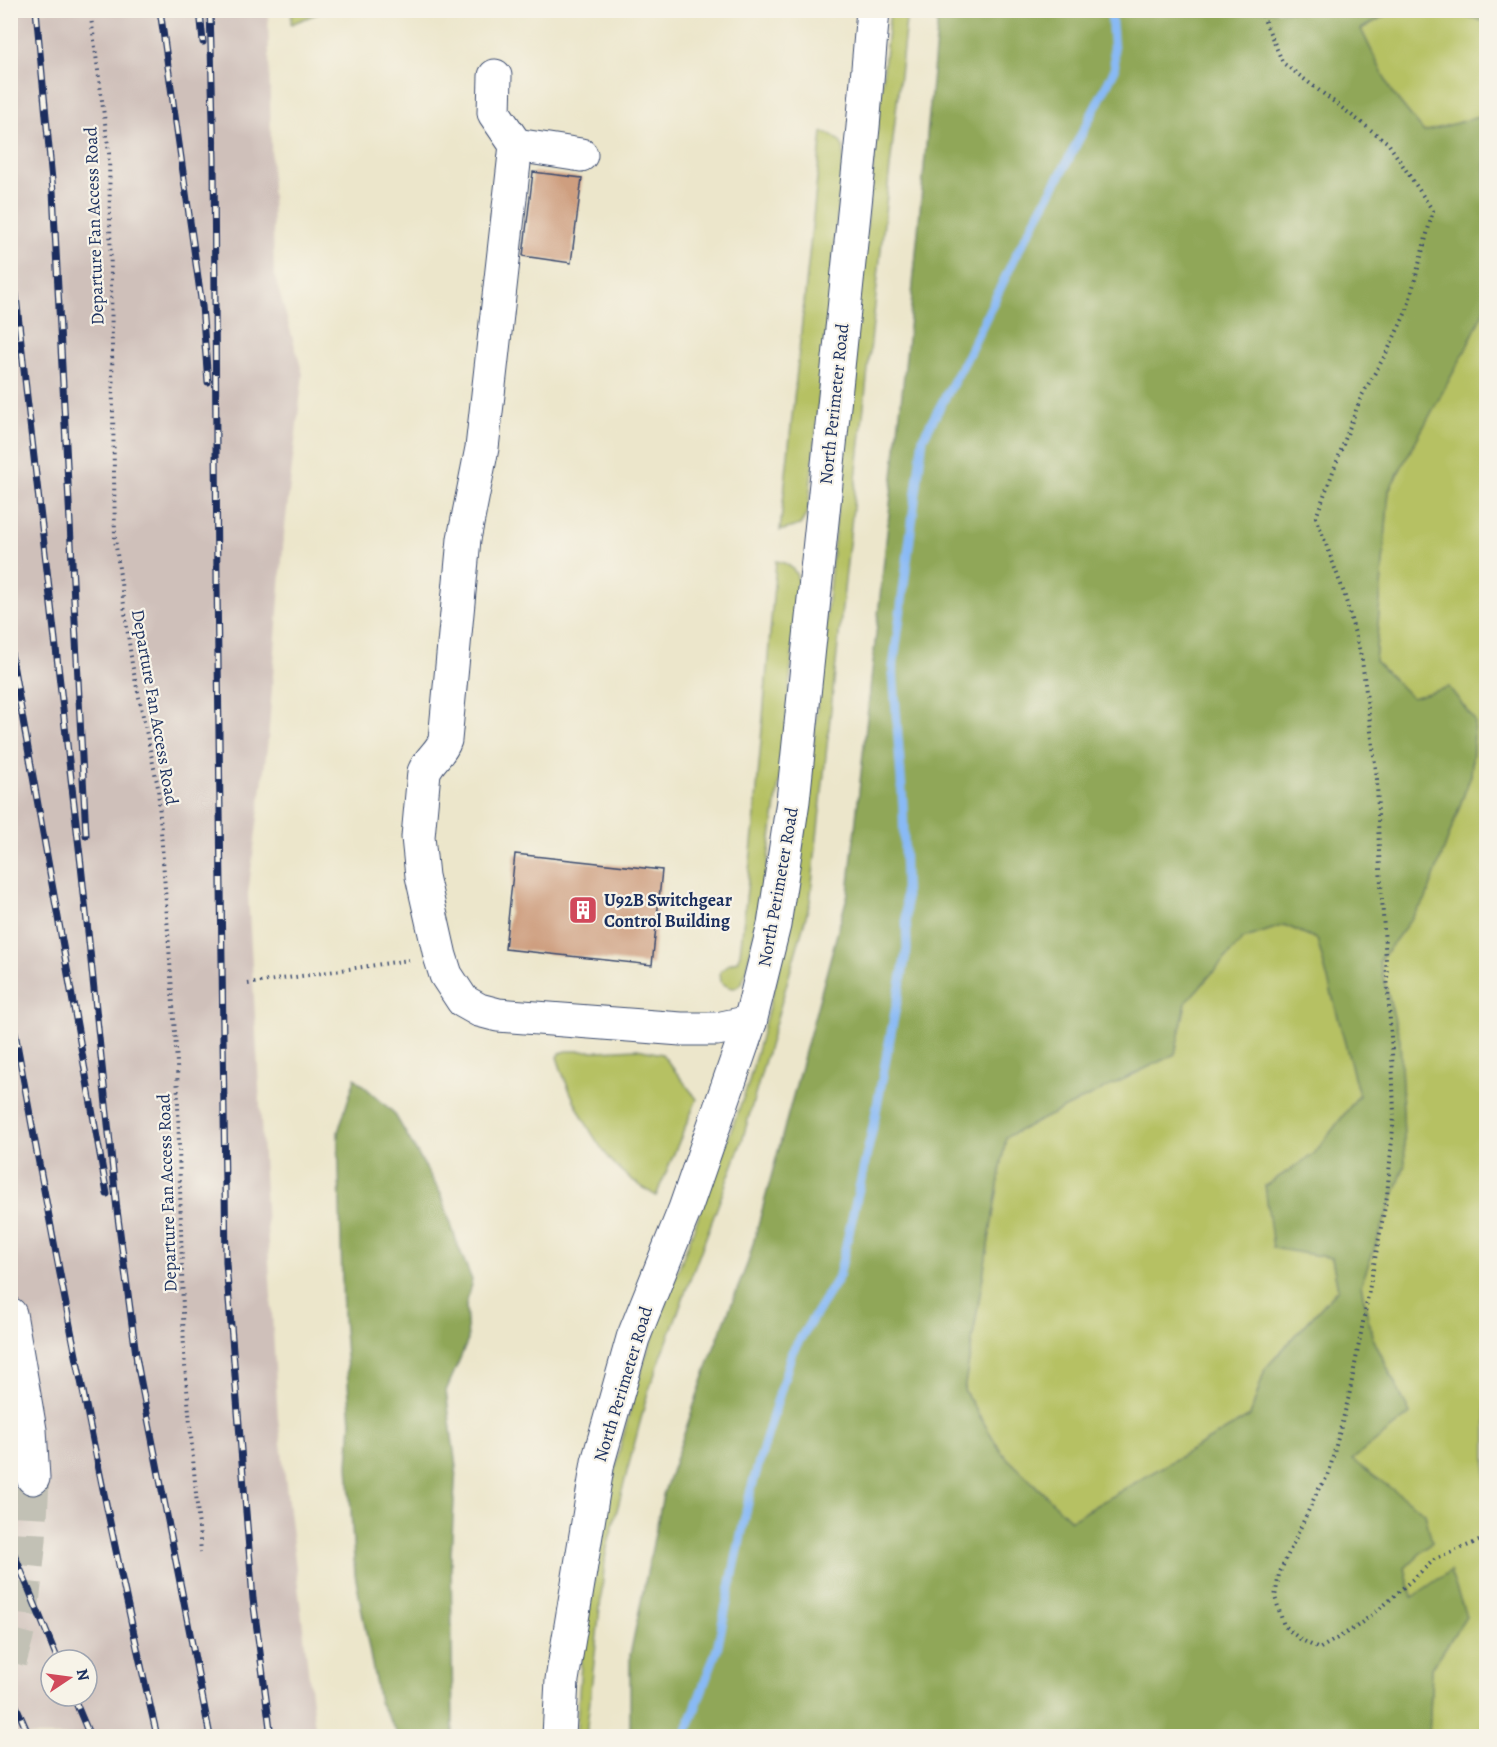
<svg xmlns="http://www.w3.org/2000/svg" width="1497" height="1747" font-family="Alegreya,serif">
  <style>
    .industrial { fill: #cfc0ba; fill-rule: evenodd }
    .green { fill: #b6c163; stroke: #687860; stroke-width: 1.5 }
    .forest { fill: #90a759; stroke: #566b5c; stroke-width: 1.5; fill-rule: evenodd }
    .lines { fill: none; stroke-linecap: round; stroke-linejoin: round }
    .stream { stroke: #89baf5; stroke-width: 9 }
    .building { fill: #ce9e7f }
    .minor-tunnel { stroke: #c2c1b5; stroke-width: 33; stroke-dasharray: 33 16; stroke-linecap: butt }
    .minor-casing { stroke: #3a4a6e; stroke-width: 35 }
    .path { stroke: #3a4a6e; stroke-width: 4; stroke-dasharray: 1.5 4.5; stroke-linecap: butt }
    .minor { stroke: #fff; stroke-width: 33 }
    .rail-casing { stroke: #1b2f5e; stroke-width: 7 }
    .rail { stroke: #f7f3e8; stroke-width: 4.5; stroke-dasharray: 14; stroke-linecap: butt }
    .labels { text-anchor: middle; stroke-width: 4.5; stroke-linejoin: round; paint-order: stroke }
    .street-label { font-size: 18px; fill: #1b2f5e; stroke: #f7f3e8 }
    .poi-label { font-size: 18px; font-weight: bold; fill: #1b2f5e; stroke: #f7f3e8; text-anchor: start }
  </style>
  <rect width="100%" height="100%" fill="#f7f3e8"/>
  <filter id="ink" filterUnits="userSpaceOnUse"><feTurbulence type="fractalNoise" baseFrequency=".0167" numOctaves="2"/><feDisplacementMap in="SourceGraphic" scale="12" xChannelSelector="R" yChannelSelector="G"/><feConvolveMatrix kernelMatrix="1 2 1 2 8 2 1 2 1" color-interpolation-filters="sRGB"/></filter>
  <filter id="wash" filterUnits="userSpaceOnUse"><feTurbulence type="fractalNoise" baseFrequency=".008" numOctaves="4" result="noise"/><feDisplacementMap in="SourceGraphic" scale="24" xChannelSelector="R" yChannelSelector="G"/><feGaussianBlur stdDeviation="1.35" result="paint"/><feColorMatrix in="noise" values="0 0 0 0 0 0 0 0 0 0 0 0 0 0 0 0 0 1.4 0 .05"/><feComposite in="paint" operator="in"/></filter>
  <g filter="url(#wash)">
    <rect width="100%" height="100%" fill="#ece6cb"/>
    <!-- industrial -->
    <path class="industrial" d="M11,11H268L274,274L303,374L284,535L268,740L248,894L278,1418L316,1736H11ZM51,1660H87V1696H51Z"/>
    <!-- green -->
    <g class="green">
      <polygon points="292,11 292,10 324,11 291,24"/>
      <polygon points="890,11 907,11 810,902 742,1141 648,1392 606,1552 587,1727 587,1736 576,1736 582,1650 603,1528 621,1443 645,1358 748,1085 777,977 796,890 812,757 859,295"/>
      <polygon points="1393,11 1451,11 1486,22 1486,119 1482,116 1424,132 1391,91 1361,29"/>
      <path d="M822,132C834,135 839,138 844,149L808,512L800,525L780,531Z"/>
      <polygon points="1486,306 1486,1736 1429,1736 1432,1668 1466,1616 1412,1597 1405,1568 1432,1542 1352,1460 1410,1414 1372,1336 1361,1285 1405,1165 1400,1039 1379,962 1426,899 1471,775 1475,721 1449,687 1412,698 1375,661 1389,490 1465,351"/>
      <path d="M776,561C791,563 798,572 799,586L783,755L767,866L747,970C742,985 736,995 721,982L720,972L729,964L737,961L740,954L754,825Z"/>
      <polygon points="1284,925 1317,939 1359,1095 1314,1154 1265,1186 1332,1258 1338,1289 1265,1369 1250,1416 1071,1520 1002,1453 964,1391 1006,1137 1175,1054 1186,1002 1243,939"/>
      <path d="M637,1049L662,1054L697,1099L656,1196C644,1188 632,1181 621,1171C595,1147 567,1091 557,1057L560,1053L567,1051H599Z"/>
    </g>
    <!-- forest -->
    <g class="forest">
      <path d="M937,11H1393L1361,29L1391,91L1424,132L1482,116L1486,119V306L1465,351L1389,490L1375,661L1412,698L1449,687L1475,721L1471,775L1426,899L1379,962L1400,1039L1405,1165L1361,1285L1372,1336L1410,1414L1352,1460L1425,1513L1432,1542L1405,1568L1412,1597L1450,1571L1466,1616L1432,1668L1429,1736H630V1655L663,1495L712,1353L748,1262L848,893L908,338L937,29ZM1284,925L1317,939L1359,1095L1314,1154L1265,1186L1273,1248L1332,1258L1338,1289L1265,1369L1250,1416L1071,1520L1002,1453L964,1390L1006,1137L1175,1054L1186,1002L1243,939Z"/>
      <polygon points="1451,11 1486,11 1486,22"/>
      <polygon points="355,1078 394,1113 441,1194 457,1243 472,1280 466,1305 468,1340 446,1391 456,1467 451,1554 453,1736 399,1736 379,1702 355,1574 348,1465 351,1422 343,1317 338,1132"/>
    </g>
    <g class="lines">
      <!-- stream -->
      <polyline class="stream" points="685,1736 717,1649 750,1493 792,1352 839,1276 873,1127 907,949 903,805 893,669 923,438 966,359 1017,253 1063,170 1115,69 1111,10"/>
    </g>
    <g id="blocks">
      <!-- building -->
      <g class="building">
        <polygon points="533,172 582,178 571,263 523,256"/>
        <polygon points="515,854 662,870 652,965 505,949"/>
      </g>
    </g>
  </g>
  <g filter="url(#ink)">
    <use href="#blocks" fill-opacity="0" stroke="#3a4a6e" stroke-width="1.5"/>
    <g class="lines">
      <!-- minor-tunnel -->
      <polyline class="minor-tunnel" points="10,1662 21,1621 30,1540 33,1478"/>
      <!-- minor casing -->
      <g class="minor-casing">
        <g id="minor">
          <path d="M495,76L494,113L516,145L482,448L464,539L445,740C441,753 429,759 424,772L418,837L422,876L440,956L446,975L463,1001L479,1010L498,1015L681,1029H717L750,1022"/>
          <polyline points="516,145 581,155"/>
          <polyline points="10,1314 30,1430 33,1478"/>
          <polyline points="559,1736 562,1680 598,1462 633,1338 685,1209 750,1022 774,925 793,801 863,127 873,10"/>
        </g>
      </g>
      <!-- path -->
      <g class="path">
        <polyline points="90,10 109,153 115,539 132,664 158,787 177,1063 184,1354 201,1552"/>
        <polyline points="1260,10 1283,63 1388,143 1433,211 1407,310 1388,350 1361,397 1316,517 1344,593 1362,660 1377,779 1379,853 1392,1052 1394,1116 1387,1196 1349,1396 1328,1476 1318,1490 1279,1574 1275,1597 1284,1626 1300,1639 1319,1649 1356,1627 1382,1607 1435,1559 1486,1538"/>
        <polyline points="248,984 409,960"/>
      </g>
      <!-- minor -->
      <use href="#minor" class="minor"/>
      <!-- rail casing -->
      <g class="rail-casing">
        <g id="rail">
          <polyline points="36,10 53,191 86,835"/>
          <polyline points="160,10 202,306 208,382"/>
          <polyline points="200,10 203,42"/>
          <polyline points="210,10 214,158 217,583 226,1263 253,1599 271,1736"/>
          <polyline points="10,241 27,397 81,865 117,1210 138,1370"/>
          <polyline points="10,647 107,1194"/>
          <path d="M10,1005C54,1250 101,1494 157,1736"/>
          <polyline points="137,1362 210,1736"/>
          <polyline points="10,1544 58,1660"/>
          <polyline points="10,1692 29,1736"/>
          <polyline points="73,1696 90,1736"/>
        </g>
      </g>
      <!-- rail -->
      <use href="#rail" class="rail"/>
    </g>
  </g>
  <!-- icons -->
  <defs>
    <g id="building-square" transform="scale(1.5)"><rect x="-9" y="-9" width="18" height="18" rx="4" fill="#d1495b" stroke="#f7f3e8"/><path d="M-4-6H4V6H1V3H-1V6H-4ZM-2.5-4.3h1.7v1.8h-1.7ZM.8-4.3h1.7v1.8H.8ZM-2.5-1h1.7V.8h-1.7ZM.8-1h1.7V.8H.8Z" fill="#fff"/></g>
  </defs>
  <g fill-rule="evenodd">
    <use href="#building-square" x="583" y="910"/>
  </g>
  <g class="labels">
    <!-- street labels -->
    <g class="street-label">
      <text transform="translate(94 226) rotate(-92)" y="6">Departure Fan Access Road</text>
      <text transform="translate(834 404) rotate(-84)" y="6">North Perimeter Road</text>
      <text transform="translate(155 707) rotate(80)" y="6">Departure Fan Access Road</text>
      <text transform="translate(778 887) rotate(-80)" y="6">North Perimeter Road</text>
      <text transform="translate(167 1193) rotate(-92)" y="6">Departure Fan Access Road</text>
      <text transform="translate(623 1384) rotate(-73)" y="6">North Perimeter Road</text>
    </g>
    <!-- poi labels -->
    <g class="poi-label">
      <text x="604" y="906">U92B Switchgear<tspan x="604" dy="21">Control Building</tspan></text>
    </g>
  </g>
  <!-- margin -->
  <rect width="1497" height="1747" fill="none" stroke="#f7f3e8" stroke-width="36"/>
  <!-- north arrow -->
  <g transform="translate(69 1678) rotate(77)"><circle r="28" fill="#f7f3e8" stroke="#9fa5b1" stroke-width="1.5"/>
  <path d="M0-4.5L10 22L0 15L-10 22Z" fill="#d1495b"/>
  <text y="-9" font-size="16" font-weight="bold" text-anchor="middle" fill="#1b2f5e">N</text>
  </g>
</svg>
